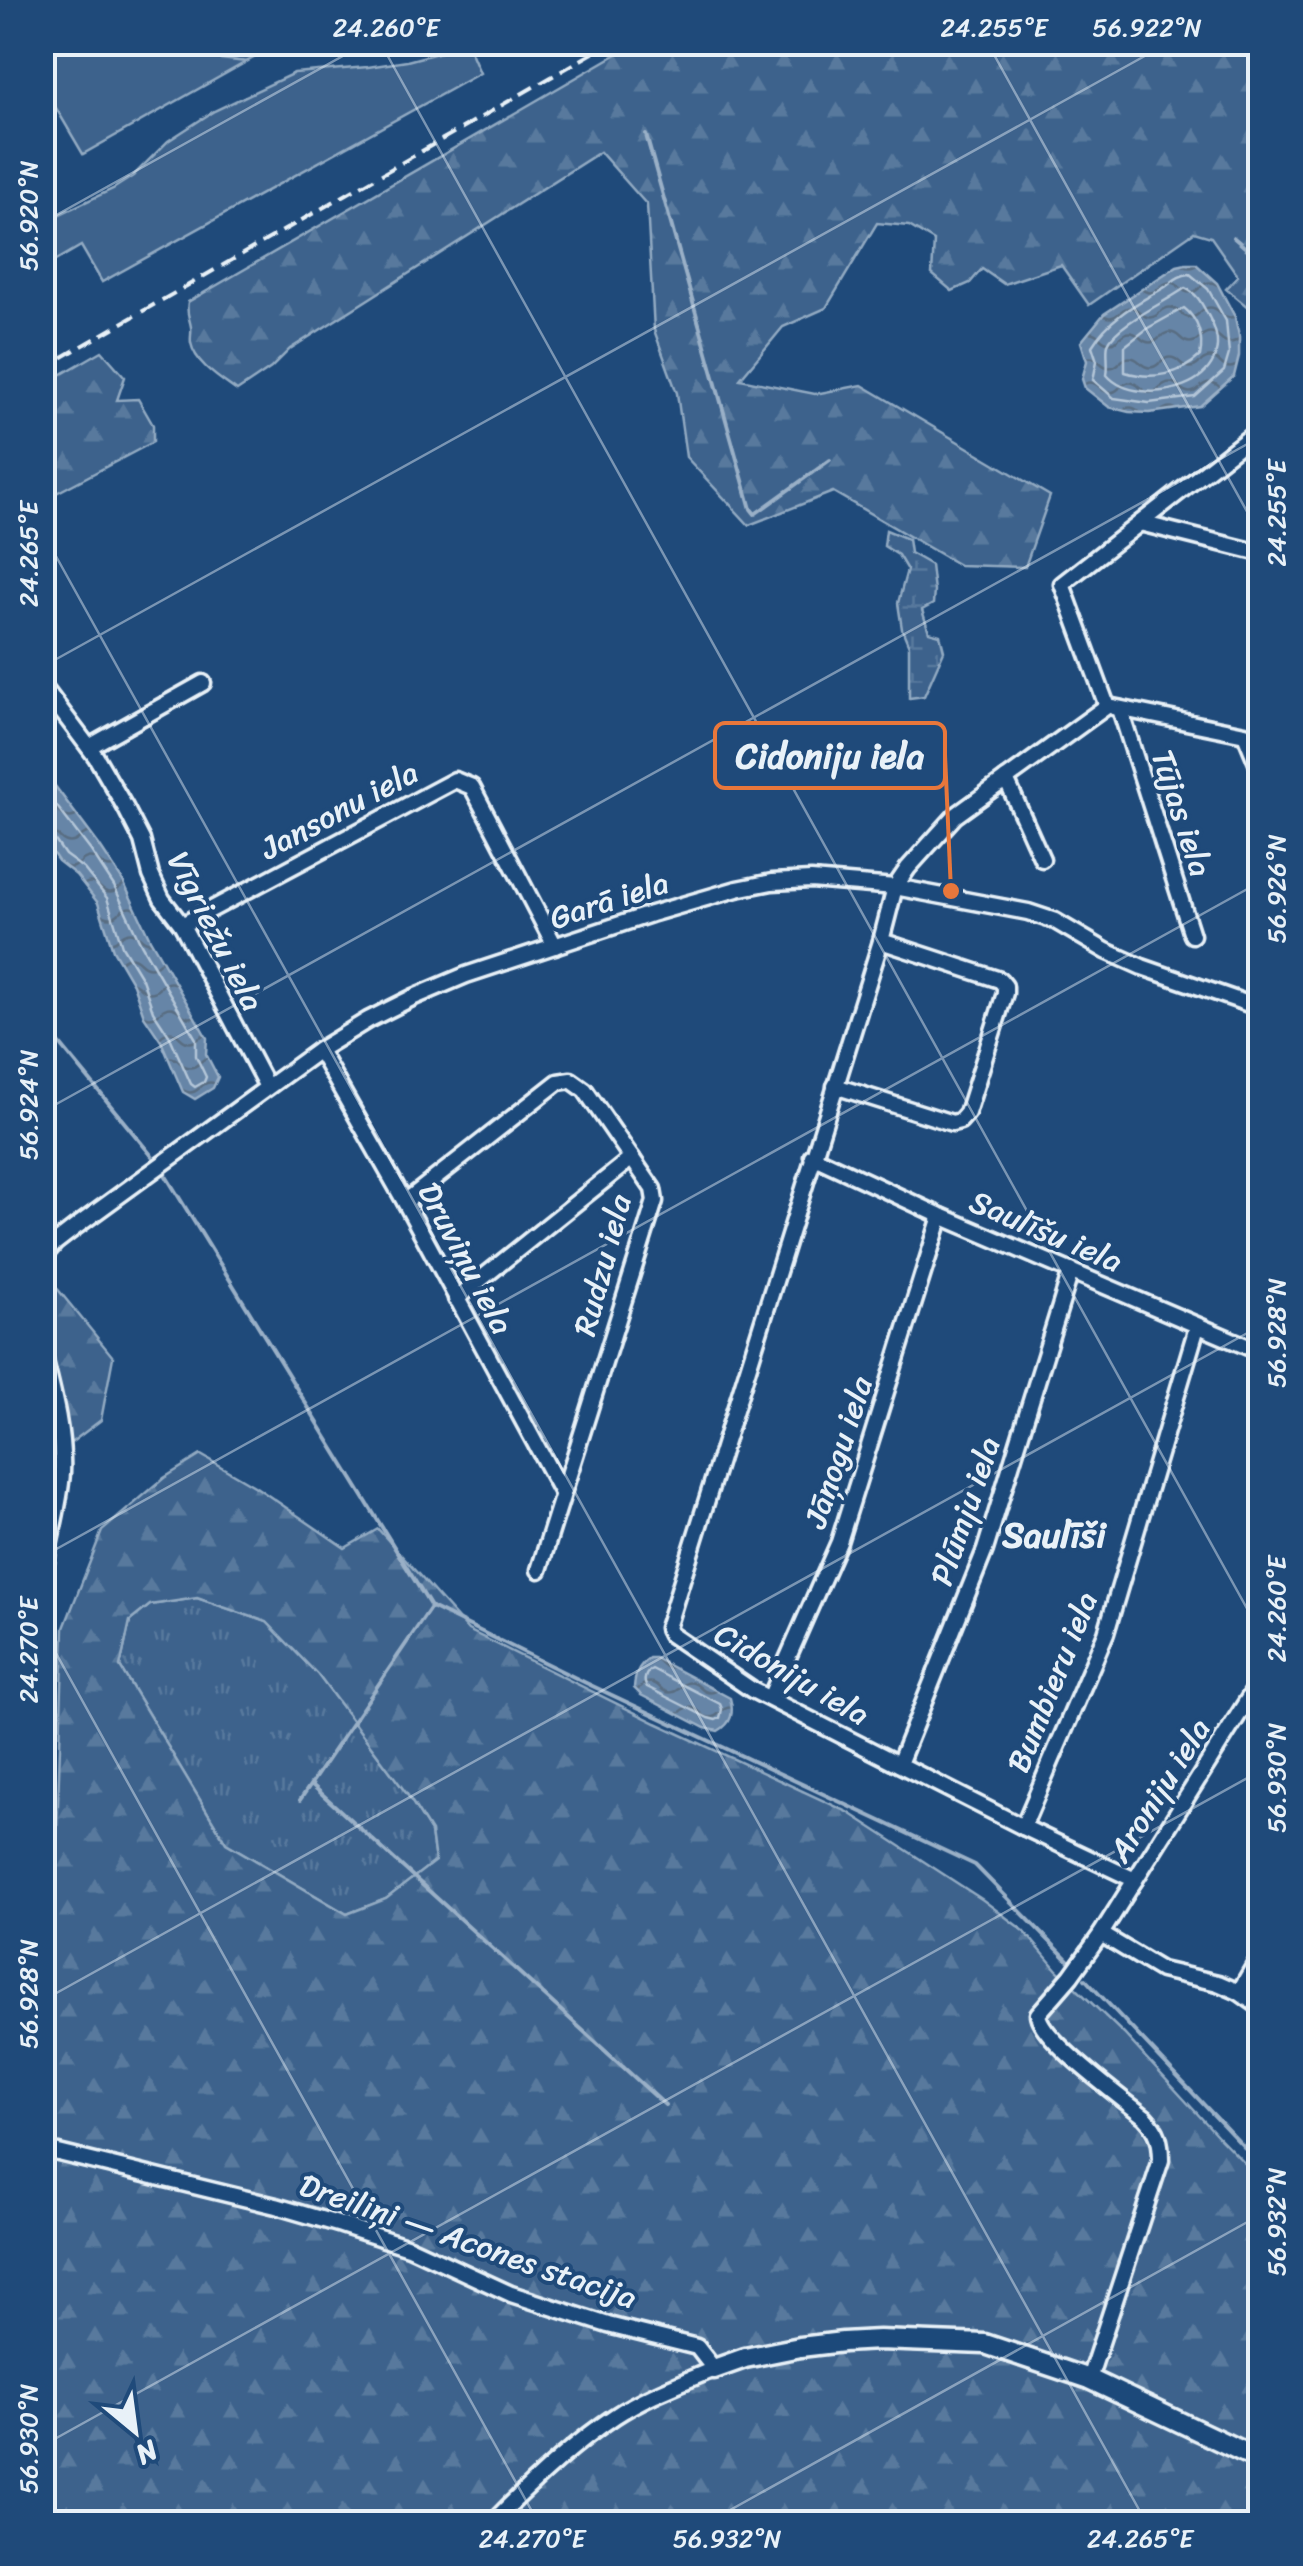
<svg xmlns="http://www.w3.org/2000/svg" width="1303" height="2566" font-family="Sriracha,sans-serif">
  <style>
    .grass { fill: url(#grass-tufts); stroke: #92aac2; stroke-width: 2.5 }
    .forest { fill: url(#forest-firs); stroke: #92aac2; stroke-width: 2.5; fill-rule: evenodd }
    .wetland { fill: url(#wetland-marsh); stroke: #92aac2; stroke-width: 2.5 }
    .garden { fill: #3c628c; stroke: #92aac2; stroke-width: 2.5 }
    .water { fill: url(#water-waves); stroke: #9ab0c7; stroke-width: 2.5 }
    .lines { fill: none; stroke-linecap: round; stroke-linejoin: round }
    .shore { stroke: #b4c6d8; stroke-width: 2.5 }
    .stream { stroke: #9ab0c7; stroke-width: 4 }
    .minor-casing { stroke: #e8f1f8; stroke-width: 21 }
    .major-casing { stroke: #e8f1f8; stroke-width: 25 }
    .minor { stroke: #1f4a7a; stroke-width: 14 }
    .major { stroke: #1f4a7a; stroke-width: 18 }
    .rail { stroke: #e8f1f8; stroke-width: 4; stroke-dasharray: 15 8; stroke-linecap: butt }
    .ticks { fill: none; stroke: #e8f1f8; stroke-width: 2.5; stroke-opacity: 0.45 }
    .labels { text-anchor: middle; stroke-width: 8; stroke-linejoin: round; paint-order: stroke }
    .street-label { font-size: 32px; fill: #e8f1f8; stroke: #1f4a7a }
    .neighbourhood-label { font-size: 35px; font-weight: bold; fill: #e8f1f8; stroke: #1f4a7a }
    .leader { fill: none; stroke: #e8773b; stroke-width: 4 }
    .callout-dot { fill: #e8773b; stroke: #1f4a7a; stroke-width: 4 }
    .callout { fill: #1f4a7a; stroke: #e8773b; stroke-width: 4 }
    .callout-label { font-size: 35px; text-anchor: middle; font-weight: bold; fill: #e8f1f8 }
    .neatline { fill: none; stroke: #e8f1f8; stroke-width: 4 }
    .ticks-label { font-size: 25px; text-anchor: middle; fill: #e8f1f8 }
  </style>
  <defs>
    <pattern id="grass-tufts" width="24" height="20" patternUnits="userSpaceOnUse" patternTransform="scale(2.5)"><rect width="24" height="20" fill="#3c628c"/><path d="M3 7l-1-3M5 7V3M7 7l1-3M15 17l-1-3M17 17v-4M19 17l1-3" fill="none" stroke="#58799d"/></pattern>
    <pattern id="forest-firs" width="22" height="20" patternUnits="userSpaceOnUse" patternTransform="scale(2.5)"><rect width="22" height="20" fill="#3c628c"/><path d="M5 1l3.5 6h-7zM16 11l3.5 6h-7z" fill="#58799d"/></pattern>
    <pattern id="wetland-marsh" width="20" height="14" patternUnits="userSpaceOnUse" patternTransform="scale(2.5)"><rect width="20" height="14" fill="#3c628c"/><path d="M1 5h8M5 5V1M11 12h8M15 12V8" fill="none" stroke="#58799d"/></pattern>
    <pattern id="water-waves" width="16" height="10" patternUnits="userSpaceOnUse" patternTransform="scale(2.5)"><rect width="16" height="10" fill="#6685a7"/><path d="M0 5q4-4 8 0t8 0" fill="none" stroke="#596d82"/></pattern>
  </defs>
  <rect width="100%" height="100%" fill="#1f4a7a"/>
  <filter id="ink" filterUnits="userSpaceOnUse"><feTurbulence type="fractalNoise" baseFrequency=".01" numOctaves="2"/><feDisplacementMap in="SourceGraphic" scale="20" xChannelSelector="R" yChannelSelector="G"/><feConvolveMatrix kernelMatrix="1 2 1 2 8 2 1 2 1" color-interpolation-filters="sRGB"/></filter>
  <g filter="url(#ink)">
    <!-- grass -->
    <polygon class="grass" points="197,1598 267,1622 318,1675 407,1794 431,1832 435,1861 386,1899 347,1914 226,1843 120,1667 130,1621 150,1605"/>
    <!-- forest -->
    <g class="forest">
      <polygon points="63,43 282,43 246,62"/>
      <path d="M636,43H1260V317L1226,289L1238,276L1211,237L1194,232L1089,305L1061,265L1004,284L982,269L970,283L952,291L932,274L934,241L909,226L877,223L826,308L783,327L740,379L815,394L862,385L1050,496L1025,567L959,565L833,492L749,525L686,457L677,393L654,330L647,205L600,152L290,349L271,368L237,391C222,380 195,364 191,343C190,338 192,332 191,327C189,316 186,313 188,302Z"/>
      <polygon points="102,351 125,377 117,400 138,399 153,425 153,442 43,500 43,385"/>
      <polygon points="56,1287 113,1357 101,1420 43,1464 43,1299 45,1291"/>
      <path d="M201,1455L256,1487L345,1548L378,1529L468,1630L656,1723L848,1812L983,1900L1024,1931L1057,1970L1124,2034L1217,2135L1260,2179V2523L43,2524L42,1933L54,1922L64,1628L102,1531L164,1478ZM197,1598L267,1622L318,1675L407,1794L431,1832L435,1861L386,1899L347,1914L226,1843L120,1667L130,1621L150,1605Z"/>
    </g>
    <!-- wetland -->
    <polygon class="wetland" points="886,530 908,539 910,553 931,565 934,591 933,604 922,610 929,632 940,635 944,651 924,696 909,698 909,646 902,629 898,603 907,570 898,555 884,546"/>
    <!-- garden -->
    <g class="garden">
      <polygon points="42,43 183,46 196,56 246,62 83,154 43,86"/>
      <polygon points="468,45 480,73 102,282 81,246 43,268 43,222 113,189 133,176 168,141 214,111 294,73 368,67 407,61"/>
    </g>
    <!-- water -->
    <g class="water">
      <polygon points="1186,264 1196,264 1217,283 1235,317 1239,336 1239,356 1234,376 1200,406 1149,413 1129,412 1109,407 1085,388 1082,379 1087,361 1081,342 1104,314 1177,266"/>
      <polygon points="43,770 99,845 123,881 150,939 207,1038 206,1054 218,1077 213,1088 195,1099 183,1092 161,1041 144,1016 133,984 113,950 98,903 76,875 58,861 43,839"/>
      <path d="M649,1658H655L730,1698C734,1713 732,1723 718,1731L705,1728L641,1695L634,1688C635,1674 638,1666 649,1658Z"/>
    </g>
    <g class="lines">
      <!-- shore -->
      <g class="shore">
        <path d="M1190,274L1208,289L1226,321L1229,354L1224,371L1195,397L1149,403L1114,398L1093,380L1097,361L1092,346C1109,318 1134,305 1162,289C1172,283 1177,275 1190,274Z"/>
        <path d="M1185,288C1198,294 1202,304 1209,317C1247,385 1139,412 1107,375C1109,365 1106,350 1108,344C1115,325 1168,301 1185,288Z"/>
        <path d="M1184,308C1198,319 1204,338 1200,356C1180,375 1152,380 1125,372V346L1148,328Z"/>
        <polyline points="42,787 91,851 114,886 141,944 196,1039 196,1056 206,1077 204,1082 195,1087 191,1084 170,1037 153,1011 142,979 122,946 107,898 84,869 65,855 54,839 42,835"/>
        <path d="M652,1669L720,1704L722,1709L720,1718L716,1720L708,1718L647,1687C642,1681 646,1672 652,1669Z"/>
      </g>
      <!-- stream -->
      <g class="stream">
        <polyline points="646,135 751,509 755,514 830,460"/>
        <polyline points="1233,237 1260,260"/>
        <polyline points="42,1022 152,1156"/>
        <polyline points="166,1176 431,1607 586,1683 975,1865 1070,1962"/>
        <polyline points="311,1784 665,2105"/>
        <polyline points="300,1800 431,1607"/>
        <polyline points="1085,1979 1260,2164"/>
      </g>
      <!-- minor casing -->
      <g class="minor-casing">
        <g id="minor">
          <polyline points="1140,523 1260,553"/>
          <polyline points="42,685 96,757 125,807 142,840 151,875 162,899 182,925 267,1087"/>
          <polyline points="1113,707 1245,734 1260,770"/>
          <polyline points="1120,709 1192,935"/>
          <polyline points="89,747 203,683"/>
          <polyline points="1006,779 1042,859"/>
          <polyline points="182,925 455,780 472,787 555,946"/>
          <polyline points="319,1050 405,1202 562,1493"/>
          <polyline points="835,1086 952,1123 960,1121 967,1113 1005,993 1005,986 1000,980 881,941"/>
          <polyline points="812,1156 941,1216 1260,1352"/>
          <polyline points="405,1202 558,1082 571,1080 585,1090 653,1189 655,1201 539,1570"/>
          <polyline points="42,1258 55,1243 77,1226 319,1050 368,1020 414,997 466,975 651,914 737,889 772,882 811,880 895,887 1028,912 1055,921 1106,951 1142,967 1260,1008"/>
          <polyline points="456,1299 632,1158"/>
          <path d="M42,1349C52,1389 64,1431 62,1473C59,1513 45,1551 42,1590"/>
          <polyline points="770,1698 839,1542 941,1216"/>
          <polyline points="899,1764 985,1550 1071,1271"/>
          <polyline points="1023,1827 1106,1633 1197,1327"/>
          <polyline points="1135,1880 1023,1827 752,1690 670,1634 667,1628 881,941 895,887 908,868 955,816 1107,706 1062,584 1260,429"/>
          <polyline points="1101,1934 1161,1970 1218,1983 1239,1992 1260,2007"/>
          <polyline points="1239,1992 1260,1956"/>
          <path d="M42,2149L276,2206L341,2225L409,2247L511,2294L608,2325L697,2347L714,2369C681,2383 645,2396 615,2416C570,2446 529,2485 491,2524"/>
          <path d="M1089,2379L1161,2160C1161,2140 1158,2131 1145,2117C1122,2098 1041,2040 1038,2014L1071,1976L1101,1934L1257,1685L1260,1673"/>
        </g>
      </g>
      <!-- major casing -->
      <g class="major-casing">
        <polyline id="major" points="714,2369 745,2358 800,2347 843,2342 879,2340 985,2344 1089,2379 1260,2460"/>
      </g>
      <!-- minor -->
      <use href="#minor" class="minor"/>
      <!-- major -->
      <use href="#major" class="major"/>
      <!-- rail -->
      <polyline class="rail" points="42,369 612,42"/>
    </g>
  </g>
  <!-- ticks -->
  <path class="ticks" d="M380,42L1260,1632M987,42L1260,535M42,223L368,42M42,531L1147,2524M42,667L1170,42M42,1112L1260,437M42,1557L1260,882M42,1628L539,2524M42,2001L1260,1326M42,2446L1260,1771M705,2524L1260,2215"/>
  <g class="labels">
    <!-- street labels -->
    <g class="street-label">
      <text transform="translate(339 810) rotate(-28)" y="11">Jansonu iela</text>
      <text transform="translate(1182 813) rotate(72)" y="11">Tūjas iela</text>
      <text transform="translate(609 900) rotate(-18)" y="11">Garā iela</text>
      <text transform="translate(216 931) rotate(63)" y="11">Vīgriežu iela</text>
      <text transform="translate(1046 1231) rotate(23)" y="11">Saulīšu iela</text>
      <text transform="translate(466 1258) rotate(62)" y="11">Druviņu iela</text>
      <text transform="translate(602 1265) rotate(-75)" y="11">Rudzu iela</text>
      <text transform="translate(838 1452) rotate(-72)" y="11">Jāņogu iela</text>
      <text transform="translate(965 1511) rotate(-71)" y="11">Plūmju iela</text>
      <text transform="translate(792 1674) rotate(30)" y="11">Cidoniju iela</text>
      <text transform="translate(1052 1682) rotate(-68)" y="11">Bumbieru iela</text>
      <text transform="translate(1159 1790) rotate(-58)" y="11">Aroniju iela</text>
      <text transform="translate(468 2241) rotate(19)" y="11">Dreiliņi — Acones stacija</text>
    </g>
    <!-- neighbourhood labels -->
    <g class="neighbourhood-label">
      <text x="1054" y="1547">Saulīši</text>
    </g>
  </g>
  <!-- callouts -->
  <path class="leader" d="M951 891L945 755"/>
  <circle class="callout-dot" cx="951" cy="891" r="10"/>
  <rect class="callout" x="715" y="723" width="230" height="65" rx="10"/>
  <g class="callout-label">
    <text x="830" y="768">Cidoniju iela</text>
  </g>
  <!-- margin -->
  <rect width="1303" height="2566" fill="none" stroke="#1f4a7a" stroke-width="110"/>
  <!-- north arrow -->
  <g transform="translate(135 2431) rotate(151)" stroke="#1f4a7a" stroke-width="8" paint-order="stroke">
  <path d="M0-8L18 38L0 25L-18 38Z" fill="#e8f1f8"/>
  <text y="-15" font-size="28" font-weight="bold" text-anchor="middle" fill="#e8f1f8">N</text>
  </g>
  <rect x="55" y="55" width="1193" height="2456" class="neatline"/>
  <g class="ticks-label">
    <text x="386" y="36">24.260°E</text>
    <text x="994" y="36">24.255°E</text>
    <text x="1147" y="36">56.922°N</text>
    <text transform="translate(28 216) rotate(-90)" y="9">56.920°N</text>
    <text transform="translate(1276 513) rotate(-90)" y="9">24.255°E</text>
    <text transform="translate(28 554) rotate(-90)" y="9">24.265°E</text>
    <text transform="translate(1276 889) rotate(-90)" y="9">56.926°N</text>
    <text transform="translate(28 1105) rotate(-90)" y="9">56.924°N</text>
    <text transform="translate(1276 1333) rotate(-90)" y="9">56.928°N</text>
    <text transform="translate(1276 1609) rotate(-90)" y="9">24.260°E</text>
    <text transform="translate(28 1650) rotate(-90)" y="9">24.270°E</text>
    <text transform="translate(1276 1778) rotate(-90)" y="9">56.930°N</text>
    <text transform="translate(28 1994) rotate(-90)" y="9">56.928°N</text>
    <text transform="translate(1276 2222) rotate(-90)" y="9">56.932°N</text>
    <text transform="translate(28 2439) rotate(-90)" y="9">56.930°N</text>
    <text x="532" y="2547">24.270°E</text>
    <text x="727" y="2547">56.932°N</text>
    <text x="1140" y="2547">24.265°E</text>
  </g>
</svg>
